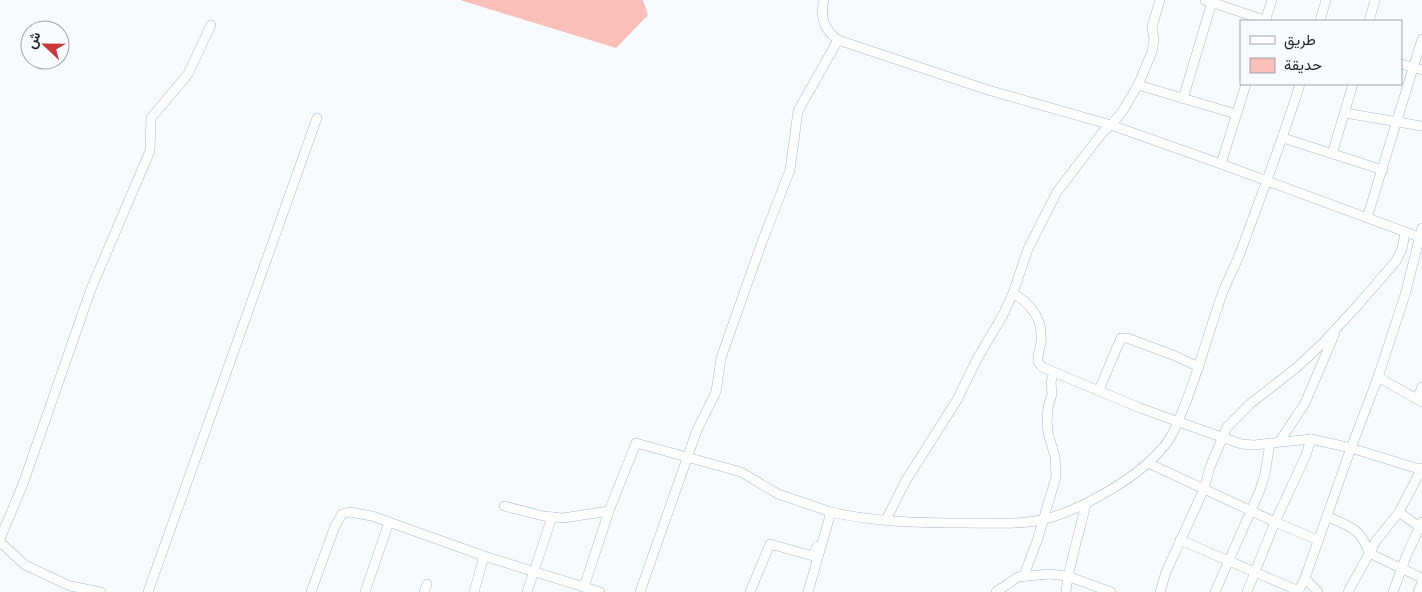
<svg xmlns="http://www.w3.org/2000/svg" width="1422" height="592" font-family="Jost,Vazirmatn,sans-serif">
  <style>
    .green { fill: #fbbfba }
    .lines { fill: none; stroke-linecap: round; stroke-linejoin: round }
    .minor-casing { stroke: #a6b9cc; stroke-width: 10 }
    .minor { stroke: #fff; stroke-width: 9 }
  </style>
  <rect width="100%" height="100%" fill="#f7fbff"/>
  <!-- green -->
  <polygon class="green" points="460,0 643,0 648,15 616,48"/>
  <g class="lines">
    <!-- minor casing -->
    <g class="minor-casing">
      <g id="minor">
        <path d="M824,0C820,16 824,30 838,40L988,90L1111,125L1221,164L1422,238"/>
        <polyline points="1205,0 1267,21"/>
        <polyline points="1265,21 1272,0"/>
        <polyline points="1320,21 1326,0"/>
        <polyline points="1369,21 1375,0"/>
        <polyline points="1401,64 1422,70"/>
        <polyline points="1138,85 1236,114"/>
        <polyline points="1183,99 1212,2"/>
        <polyline points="1345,113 1422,126"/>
        <polyline points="1283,138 1383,170"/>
        <polyline points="1332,154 1353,84"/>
        <polyline points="1221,164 1246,84"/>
        <polyline points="1367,218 1422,39"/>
        <path d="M1013,293C1032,305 1043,319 1041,342C1040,349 1037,356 1038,362L1042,367L1054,372L1140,408L1241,444L1254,445L1311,439L1351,448L1422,470"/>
        <polyline points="1378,377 1422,402"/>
        <polyline points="1099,390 1121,338 1127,338 1173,355 1199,367"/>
        <polyline points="1417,399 1422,387"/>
        <polyline points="1280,441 1305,403 1335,333"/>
        <polyline points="1148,463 1275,522 1318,540"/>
        <polyline points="504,506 543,516 563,518 609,511 636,443 741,472 778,494 831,512 829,516"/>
        <polyline points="1399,512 1422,529"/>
        <path d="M1327,516C1351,528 1360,527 1369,553L1422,578"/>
        <polyline points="886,520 905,482 957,400 977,359 1003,315 1013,293 1028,249 1057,192 1102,133 1111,125 1122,112 1138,85 1152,52 1154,40 1152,27 1160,0"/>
        <polyline points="0,539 23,484 91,289 150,151 151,118 188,74 211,25"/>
        <polyline points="1180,540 1299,591"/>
        <polyline points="0,542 25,565 70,586 101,592"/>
        <polyline points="1024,575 1037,541 1056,477 1055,457 1048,433 1047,422 1048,407 1052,394 1051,382 1054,372"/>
        <polyline points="1305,578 1318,592"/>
        <polyline points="584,587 609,511"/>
        <polyline points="148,592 317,118"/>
        <polyline points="311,592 335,526 342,514 350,512 372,516 484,556 600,592"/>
        <polyline points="365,592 389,522"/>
        <polyline points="424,592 427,584"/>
        <polyline points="474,592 484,556"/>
        <polyline points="527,592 552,517"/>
        <polyline points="640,592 697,430 716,392 721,358 762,242 790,170 798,111 838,40"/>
        <polyline points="750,592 770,544 813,556 817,546"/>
        <path d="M808,592L831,512C874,522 919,523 963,523C990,523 1015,525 1042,520C1082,510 1144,475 1168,441C1175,431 1179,418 1184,407C1198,372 1208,335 1220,300C1226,282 1236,265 1242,248C1262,193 1283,139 1300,84"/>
        <polyline points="996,592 1018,577 1049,574 1067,576 1111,592"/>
        <path d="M1066,592C1069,562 1080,533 1086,503"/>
        <polyline points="1160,592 1166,572 1204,489 1210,467 1227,427 1250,404 1296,368 1322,344 1358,305 1396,261 1402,249 1405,233"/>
        <polyline points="1215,592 1260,490 1265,474 1270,443"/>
        <polyline points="1247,592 1275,522 1306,455 1311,439"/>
        <polyline points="1298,592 1305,578 1351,448 1378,377 1405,295 1422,228"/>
        <polyline points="1348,592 1376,541 1399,512 1422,468"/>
        <polyline points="1393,592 1407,554 1422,522"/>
        <polyline points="1418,592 1422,583"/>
      </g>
    </g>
    <!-- minor -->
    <use href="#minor" class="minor"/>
  </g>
  <!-- legend -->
  <rect x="1240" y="20" width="162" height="65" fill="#f7fbff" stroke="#a0a5ab"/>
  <rect x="1250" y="36" width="25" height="8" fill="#ffffff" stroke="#a0a5ab"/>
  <text x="1284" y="45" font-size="15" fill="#1e252c">طريق</text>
  <rect x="1250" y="58" width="25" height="15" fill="#fbbfba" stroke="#a0a5ab"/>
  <text x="1284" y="70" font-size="15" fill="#1e252c">حديقة</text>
  <!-- north arrow -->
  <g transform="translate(45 45) rotate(292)"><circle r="24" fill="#f7fbff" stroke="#a0a5ab"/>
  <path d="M0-4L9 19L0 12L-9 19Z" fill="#c8393c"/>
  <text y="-8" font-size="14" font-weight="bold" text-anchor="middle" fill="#1e252c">ش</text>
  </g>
</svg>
